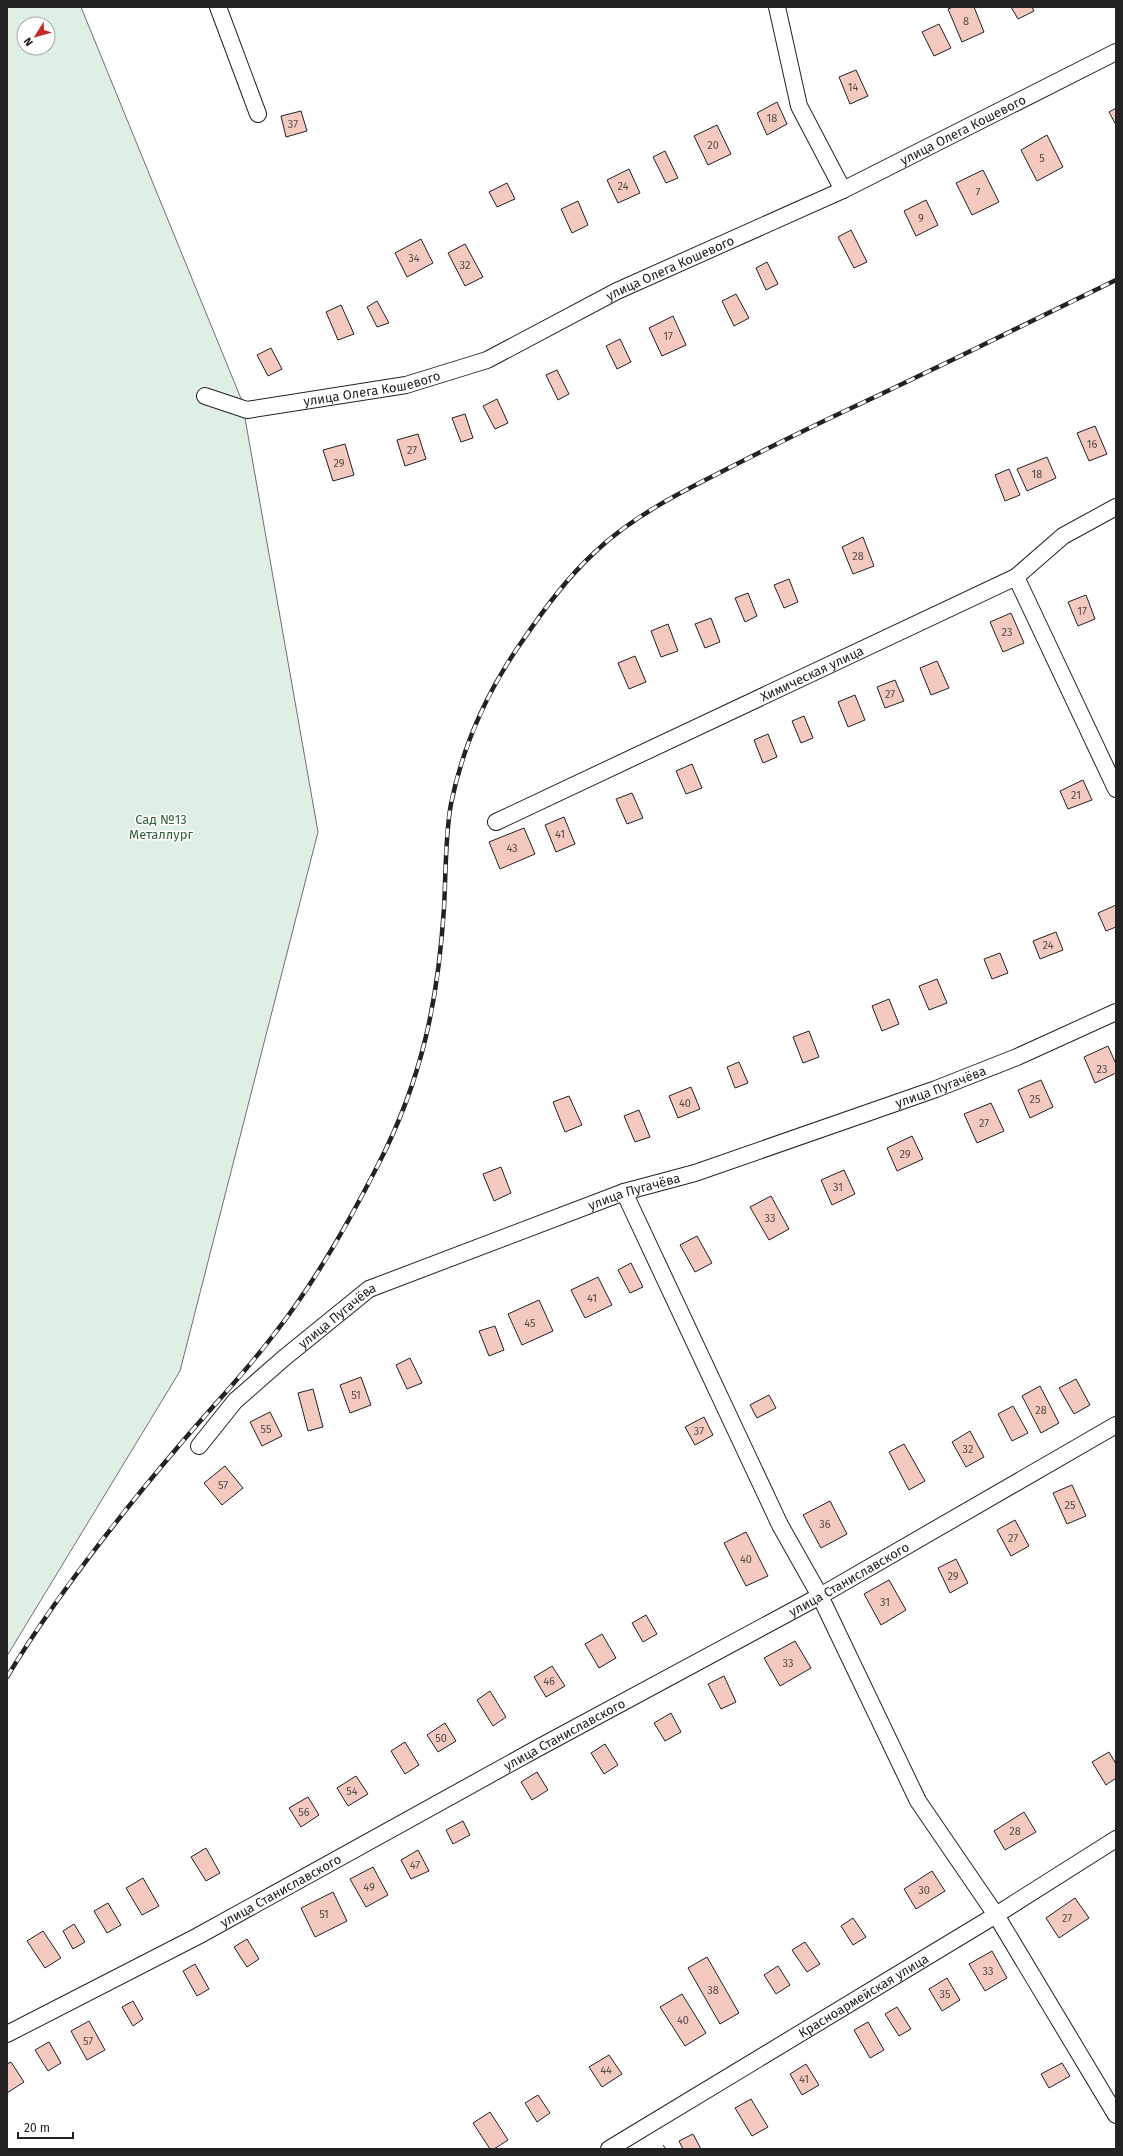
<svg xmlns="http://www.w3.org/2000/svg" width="1123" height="2156" font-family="'Fira Sans',sans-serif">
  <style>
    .green { fill: #e0efe3; stroke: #6f6f6f; fill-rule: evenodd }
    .building { fill: #f3c9c0; stroke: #222 }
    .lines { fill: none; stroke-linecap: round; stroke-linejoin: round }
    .minor-casing { stroke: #222; stroke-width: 18 }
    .minor { stroke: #fff; stroke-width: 16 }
    .rail-casing { stroke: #222; stroke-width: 4.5 }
    .rail { stroke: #fff; stroke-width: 3; stroke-dasharray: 9; stroke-linecap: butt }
    .fence { stroke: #222; stroke-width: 1; stroke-dasharray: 5 2; stroke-linecap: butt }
    .labels { text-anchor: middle; stroke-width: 3; stroke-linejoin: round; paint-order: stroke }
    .number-label { font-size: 11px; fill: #564c4a }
    .street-label { font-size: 13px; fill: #222; stroke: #fff }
    .park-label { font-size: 13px; fill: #2f5e38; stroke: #fff }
  </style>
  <rect width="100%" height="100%" fill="#fff"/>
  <!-- green -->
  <path class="green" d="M7,7H81L242,401L318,832L180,1371L7,1656ZM24,24H48V48H24Z"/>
  <!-- building -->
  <g class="building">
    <polygon points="953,7 974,7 984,32 962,42 948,9"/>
    <polygon points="1011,7 1032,7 1034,11 1018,19"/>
    <polygon points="939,24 951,48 934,56 922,32"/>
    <polygon points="856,70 868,96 850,104 839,77"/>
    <polygon points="777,102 787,124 767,135 757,113"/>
    <polygon points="1116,108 1116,125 1109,112"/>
    <polygon points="301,111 307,131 286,137 281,116"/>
    <polygon points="717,125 731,154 708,165 694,136"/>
    <polygon points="1047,135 1063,167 1037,181 1021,150"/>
    <polygon points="665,151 678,178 666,183 653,157"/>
    <polygon points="629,169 640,193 618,203 607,180"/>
    <polygon points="983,170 999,202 972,215 956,183"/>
    <polygon points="507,183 515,199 497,207 489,192"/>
    <polygon points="926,200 938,225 916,236 904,211"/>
    <polygon points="578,201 588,225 572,233 561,209"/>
    <polygon points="851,230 867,262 854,268 838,237"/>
    <polygon points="421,239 433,263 407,277 395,253"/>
    <polygon points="465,244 483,277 465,286 448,253"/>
    <polygon points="767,262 778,284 766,290 756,268"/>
    <polygon points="736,294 749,318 734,326 722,301"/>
    <polygon points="377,301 389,323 377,327 367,307"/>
    <polygon points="341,305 354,334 338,340 326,312"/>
    <polygon points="673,316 686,345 662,356 649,328"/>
    <polygon points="620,339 631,362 617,369 606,346"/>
    <polygon points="271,348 282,369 268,376 257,355"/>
    <polygon points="557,370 569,394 558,400 546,375"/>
    <polygon points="497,399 508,423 495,429 483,406"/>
    <polygon points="465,414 473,438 461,442 452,418"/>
    <polygon points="1095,426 1107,454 1089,461 1077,433"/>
    <polygon points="418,434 426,459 405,466 397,440"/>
    <polygon points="345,444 354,475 333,481 323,450"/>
    <polygon points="1047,457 1056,478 1027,491 1017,469"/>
    <polygon points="1009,469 1020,495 1005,501 995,475"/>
    <polygon points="863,537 874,566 853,574 842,547"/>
    <polygon points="789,579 798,602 784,608 774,585"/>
    <polygon points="748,593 757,616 745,622 735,598"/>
    <polygon points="1086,595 1095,619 1078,626 1068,602"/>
    <polygon points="1011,613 1024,643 1003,652 990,622"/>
    <polygon points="711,618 720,642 705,648 695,624"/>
    <polygon points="668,624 678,651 661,657 651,631"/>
    <polygon points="635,656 646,682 629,689 618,663"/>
    <polygon points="937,661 949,688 931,695 920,668"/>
    <polygon points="895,680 904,701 885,708 877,687"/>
    <polygon points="855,695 865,720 848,727 838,702"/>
    <polygon points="804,716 813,738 801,743 792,721"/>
    <polygon points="768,734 777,757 763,763 754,740"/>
    <polygon points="692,764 702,788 686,794 676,771"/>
    <polygon points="1083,780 1092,800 1068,809 1060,791"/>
    <polygon points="632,793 643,818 627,824 616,799"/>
    <polygon points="564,817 575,844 556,852 545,825"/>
    <polygon points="524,828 535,854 500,869 489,842"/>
    <polygon points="1116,905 1116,927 1106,931 1098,913"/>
    <polygon points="1056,932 1063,950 1040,959 1033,941"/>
    <polygon points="1000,953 1008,973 992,979 984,959"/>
    <polygon points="937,979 947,1003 929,1010 919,986"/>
    <polygon points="889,999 899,1024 882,1031 872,1006"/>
    <polygon points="809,1031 819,1057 803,1063 793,1037"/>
    <polygon points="1108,1046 1116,1064 1116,1073 1095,1083 1084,1057"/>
    <polygon points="739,1062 748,1083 735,1088 727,1067"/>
    <polygon points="1041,1080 1053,1107 1030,1118 1018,1090"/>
    <polygon points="691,1087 700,1109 678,1118 669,1096"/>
    <polygon points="569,1096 582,1125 565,1132 553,1102"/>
    <polygon points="991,1103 1004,1131 977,1143 964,1114"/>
    <polygon points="639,1110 650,1137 635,1142 624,1116"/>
    <polygon points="912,1136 923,1159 897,1171 887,1148"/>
    <polygon points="501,1167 511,1193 494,1201 483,1174"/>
    <polygon points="844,1170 855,1194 832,1205 821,1180"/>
    <polygon points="771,1196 789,1229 769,1240 750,1207"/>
    <polygon points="697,1236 712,1263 695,1272 680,1245"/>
    <polygon points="631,1263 643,1287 630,1293 618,1270"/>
    <polygon points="598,1277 612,1305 585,1318 571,1290"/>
    <polygon points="539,1300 553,1331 522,1345 508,1314"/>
    <polygon points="495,1326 504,1350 489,1356 479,1331"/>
    <polygon points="410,1358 422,1383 407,1389 396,1365"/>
    <polygon points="361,1377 371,1405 350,1413 340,1385"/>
    <polygon points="1076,1379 1090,1405 1074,1414 1059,1388"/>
    <polygon points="1040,1386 1059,1423 1041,1433 1022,1396"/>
    <polygon points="313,1389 323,1427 308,1431 298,1393"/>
    <polygon points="769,1395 776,1408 757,1418 750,1405"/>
    <polygon points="1013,1406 1028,1433 1012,1441 998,1414"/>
    <polygon points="270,1412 282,1436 262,1446 250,1422"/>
    <polygon points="704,1417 713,1435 695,1445 685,1427"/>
    <polygon points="970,1431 984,1457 966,1467 952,1442"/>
    <polygon points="904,1444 925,1481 909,1490 889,1452"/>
    <polygon points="225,1466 243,1488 222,1505 204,1483"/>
    <polygon points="1072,1485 1086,1516 1067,1524 1053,1493"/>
    <polygon points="830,1501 847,1534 821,1548 803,1515"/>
    <polygon points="1015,1520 1029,1546 1011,1556 997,1530"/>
    <polygon points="746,1532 768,1576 746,1586 724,1543"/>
    <polygon points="956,1559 968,1583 950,1593 938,1568"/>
    <polygon points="889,1580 906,1610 881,1625 864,1594"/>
    <polygon points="646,1615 657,1634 643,1642 632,1623"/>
    <polygon points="602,1634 616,1658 599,1668 585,1644"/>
    <polygon points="795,1641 811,1668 780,1686 764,1658"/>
    <polygon points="552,1666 565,1686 546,1697 534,1677"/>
    <polygon points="724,1676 736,1702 721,1709 708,1684"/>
    <polygon points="490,1691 506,1717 493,1726 477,1700"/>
    <polygon points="671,1713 681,1732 665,1741 654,1723"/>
    <polygon points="445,1723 456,1741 438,1752 427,1735"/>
    <polygon points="405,1742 419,1765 405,1774 391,1751"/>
    <polygon points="605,1744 618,1765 604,1774 591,1753"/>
    <polygon points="1109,1752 1116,1764 1116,1778 1106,1785 1092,1762"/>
    <polygon points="537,1772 548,1790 532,1800 521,1782"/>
    <polygon points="356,1776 368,1794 348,1806 337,1788"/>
    <polygon points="308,1797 319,1815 301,1827 289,1808"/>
    <polygon points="1024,1812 1036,1832 1005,1850 994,1831"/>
    <polygon points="463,1821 470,1835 453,1844 446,1830"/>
    <polygon points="206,1848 220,1873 206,1881 191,1857"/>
    <polygon points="418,1850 429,1871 411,1879 401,1860"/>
    <polygon points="373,1867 388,1895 366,1907 350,1879"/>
    <polygon points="932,1871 945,1891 916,1909 904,1889"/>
    <polygon points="143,1878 159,1906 142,1915 126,1888"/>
    <polygon points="333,1892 347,1921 315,1937 301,1908"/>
    <polygon points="1075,1898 1089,1918 1059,1938 1046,1918"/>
    <polygon points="108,1903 121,1925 107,1933 94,1911"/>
    <polygon points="853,1918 866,1937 853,1945 841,1926"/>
    <polygon points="74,1924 85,1942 73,1949 63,1931"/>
    <polygon points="43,1931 61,1958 45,1968 27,1941"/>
    <polygon points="247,1939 259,1959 247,1967 234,1947"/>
    <polygon points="805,1942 820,1964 807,1972 792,1950"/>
    <polygon points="992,1951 1007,1978 985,1991 969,1964"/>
    <polygon points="707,1957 739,2013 720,2024 688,1968"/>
    <polygon points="195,1964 209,1989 197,1996 183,1971"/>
    <polygon points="778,1966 790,1985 776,1994 764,1975"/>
    <polygon points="947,1978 960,2000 942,2011 929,1989"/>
    <polygon points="682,1994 706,2033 685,2046 660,2007"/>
    <polygon points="133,2001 143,2019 133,2026 122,2007"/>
    <polygon points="897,2007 911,2029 899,2036 885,2014"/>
    <polygon points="89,2021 105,2050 87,2060 71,2031"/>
    <polygon points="868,2022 884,2050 870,2058 854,2030"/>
    <polygon points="49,2042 61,2063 48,2071 35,2050"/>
    <polygon points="609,2055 622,2074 602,2087 589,2067"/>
    <polygon points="11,2062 24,2082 7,2093 7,2064"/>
    <polygon points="1062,2063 1070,2076 1049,2088 1041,2074"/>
    <polygon points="806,2064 819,2085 802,2095 790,2074"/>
    <polygon points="538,2095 550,2113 537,2122 525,2103"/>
    <polygon points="751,2099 768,2127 752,2136 735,2108"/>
    <polygon points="490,2112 508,2140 494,2149 490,2149 473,2123"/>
    <polygon points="693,2134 701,2149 683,2149 679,2141"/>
  </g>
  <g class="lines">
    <!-- minor casing -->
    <g class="minor-casing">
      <g id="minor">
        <polyline points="218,7 258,114"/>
        <polyline points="777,7 799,106 843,190"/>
        <path id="s1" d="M205,396L247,410L406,385L487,360L617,291L843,190L1116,52"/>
        <polyline points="1016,577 1116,789"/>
        <path id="s2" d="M496,822L1016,577L1063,536L1116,507"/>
        <polyline points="624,1192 780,1525 820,1596 918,1801 996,1915 1116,2115"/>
        <path id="s3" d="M199,1446L235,1401L284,1358L369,1289L624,1192L695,1173L936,1089L1017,1057L1116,1012"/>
        <path id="s4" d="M7,2034L198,1936L538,1748L820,1596L1116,1425"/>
        <path id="s5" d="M609,2149L996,1915L1116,1839"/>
      </g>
    </g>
    <!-- minor -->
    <use href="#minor" class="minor"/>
    <!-- rail casing -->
    <g class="rail-casing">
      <path id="rail" d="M7,1677C56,1596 115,1521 177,1448C209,1410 245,1373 275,1333C316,1281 349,1222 379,1163C422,1079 438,1001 444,908C446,873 445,837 451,804C463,745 489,688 523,640C545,608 567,578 595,552C632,517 679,493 723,471C774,445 825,420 877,396C957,358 1036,319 1116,280"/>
    </g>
    <!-- rail -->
    <use href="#rail" class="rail"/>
    <!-- fence -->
    <polyline class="fence" points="663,2145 666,2149"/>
  </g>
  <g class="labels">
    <!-- number labels -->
    <g class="number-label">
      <text x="966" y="25">8</text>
      <text x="853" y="91">14</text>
      <text x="772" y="122">18</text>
      <text x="293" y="128">37</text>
      <text x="713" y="149">20</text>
      <text x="1042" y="162">5</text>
      <text x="623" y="190">24</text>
      <text x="978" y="196">7</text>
      <text x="921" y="222">9</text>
      <text x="414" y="262">34</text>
      <text x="465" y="269">32</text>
      <text x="668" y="340">17</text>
      <text x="1092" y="448">16</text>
      <text x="412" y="454">27</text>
      <text x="339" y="467">29</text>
      <text x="1037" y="478">18</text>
      <text x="858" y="560">28</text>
      <text x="1082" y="615">17</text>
      <text x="1007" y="636">23</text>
      <text x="890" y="698">27</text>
      <text x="1076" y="799">21</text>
      <text x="560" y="838">41</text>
      <text x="512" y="852">43</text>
      <text x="1048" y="949">24</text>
      <text x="1102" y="1073">23</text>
      <text x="1035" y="1103">25</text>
      <text x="685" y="1107">40</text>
      <text x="984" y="1127">27</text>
      <text x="905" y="1158">29</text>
      <text x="838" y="1191">31</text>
      <text x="770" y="1222">33</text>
      <text x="592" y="1302">41</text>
      <text x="530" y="1327">45</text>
      <text x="356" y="1399">51</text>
      <text x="1041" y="1414">28</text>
      <text x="266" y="1433">55</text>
      <text x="699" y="1435">37</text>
      <text x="968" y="1453">32</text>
      <text x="223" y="1489">57</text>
      <text x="1070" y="1509">25</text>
      <text x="825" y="1528">36</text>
      <text x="1013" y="1542">27</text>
      <text x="746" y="1563">40</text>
      <text x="953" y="1580">29</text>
      <text x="885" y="1606">31</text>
      <text x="788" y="1667">33</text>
      <text x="549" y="1685">46</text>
      <text x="441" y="1742">50</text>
      <text x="352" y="1795">54</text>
      <text x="304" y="1816">56</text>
      <text x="1015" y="1835">28</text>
      <text x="415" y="1869">47</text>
      <text x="369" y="1891">49</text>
      <text x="924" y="1894">30</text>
      <text x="324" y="1918">51</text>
      <text x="1067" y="1922">27</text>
      <text x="988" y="1975">33</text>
      <text x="713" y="1994">38</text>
      <text x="945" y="1998">35</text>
      <text x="683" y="2024">40</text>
      <text x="88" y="2045">57</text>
      <text x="606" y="2074">44</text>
      <text x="804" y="2083">41</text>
    </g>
    <!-- street labels -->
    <g class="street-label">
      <text dy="5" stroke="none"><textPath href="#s1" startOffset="819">улица Олега Кошевого</textPath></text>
      <text dy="5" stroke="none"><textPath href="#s1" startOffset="495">улица Олега Кошевого</textPath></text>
      <text dy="5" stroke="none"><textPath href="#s1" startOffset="171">улица Олега Кошевого</textPath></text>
      <text dy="5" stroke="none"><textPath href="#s2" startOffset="349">Химическая улица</textPath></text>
      <text dy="5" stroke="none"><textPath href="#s3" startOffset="839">улица Пугачёва</textPath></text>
      <text dy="5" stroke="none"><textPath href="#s3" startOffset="515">улица Пугачёва</textPath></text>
      <text dy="5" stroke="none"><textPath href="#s3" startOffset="191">улица Пугачёва</textPath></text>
      <text dy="5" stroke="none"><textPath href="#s4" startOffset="957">улица Станиславского</textPath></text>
      <text dy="5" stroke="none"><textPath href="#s4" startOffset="633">улица Станиславского</textPath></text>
      <text dy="5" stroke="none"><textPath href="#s4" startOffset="309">улица Станиславского</textPath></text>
      <text dy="5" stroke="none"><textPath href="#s5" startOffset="297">Красноармейская улица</textPath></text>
    </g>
    <!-- park labels -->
    <g class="park-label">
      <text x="161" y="824">Сад №13<tspan x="161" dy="15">Металлург</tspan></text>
    </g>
  </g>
  <!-- border -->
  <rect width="1123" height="2156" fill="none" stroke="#222222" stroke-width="16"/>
  <!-- north arrow -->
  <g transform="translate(36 36) rotate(233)"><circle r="19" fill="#ffffff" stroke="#a7a7a7"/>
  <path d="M0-3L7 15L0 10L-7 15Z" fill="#c62828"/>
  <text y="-6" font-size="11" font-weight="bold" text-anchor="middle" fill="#222222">N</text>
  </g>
  <!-- scale -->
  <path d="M18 2132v6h55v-6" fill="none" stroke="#222222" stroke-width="2"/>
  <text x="24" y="2132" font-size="12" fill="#222222" stroke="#ffffff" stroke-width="3" paint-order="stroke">20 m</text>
</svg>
